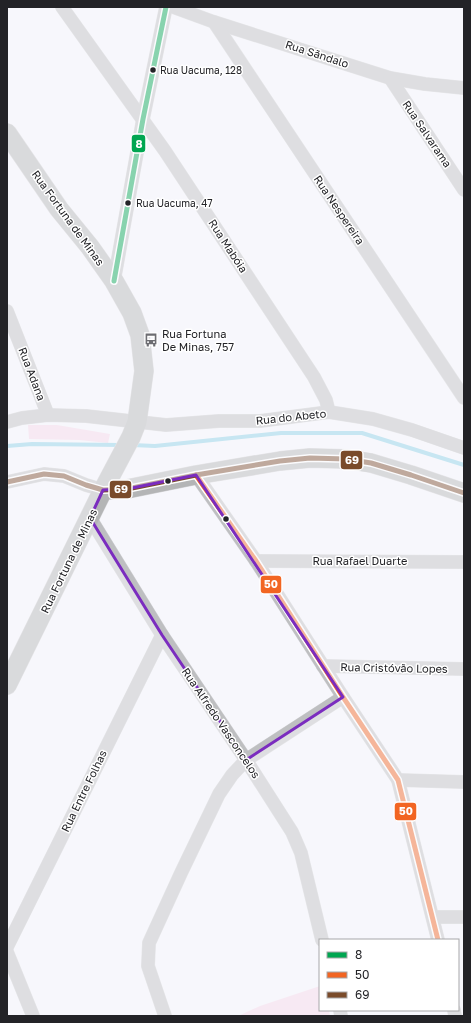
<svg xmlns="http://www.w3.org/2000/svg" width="471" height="1023" font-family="'Golos Text',sans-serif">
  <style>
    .green { fill: #f5d8e9 }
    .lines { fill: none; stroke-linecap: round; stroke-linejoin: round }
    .stream { stroke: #8dd0e6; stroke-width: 4 }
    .street-casing { stroke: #d2d2d5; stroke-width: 14 }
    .secondary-casing { stroke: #d2d2d5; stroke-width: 20 }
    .street { stroke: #bebfc1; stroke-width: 13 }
    .secondary { stroke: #b4b5b6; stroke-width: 19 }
    .bus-1-casing { stroke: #fff; stroke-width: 8 }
    .bus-2-casing { stroke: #fff; stroke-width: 8 }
    .bus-3-casing { stroke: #fff; stroke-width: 8 }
    .bus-1 { stroke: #00a651; stroke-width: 5 }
    .bus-2 { stroke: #f26522; stroke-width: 5 }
    .bus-3 { stroke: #7a4b2a; stroke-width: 5 }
    .marked { fill: none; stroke: #7b2cbf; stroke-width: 3; stroke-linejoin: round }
    .bus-dot { fill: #232327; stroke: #fff; stroke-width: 1.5 }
    .labels { text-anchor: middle; stroke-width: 3; stroke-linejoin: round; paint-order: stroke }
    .bus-label { font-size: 10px; fill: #232327; stroke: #fff; text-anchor: start }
    .street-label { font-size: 11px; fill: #232327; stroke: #fff }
    .poi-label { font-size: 11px; fill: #232327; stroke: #fff; text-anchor: start }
    .line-badge { stroke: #fff; stroke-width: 1.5 }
    .badge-label { font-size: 11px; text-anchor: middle; font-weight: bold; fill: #fff }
  </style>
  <rect width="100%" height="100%" fill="#f7f7fc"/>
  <!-- green -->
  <g class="green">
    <polygon points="28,425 57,425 110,434 108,443 79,440 29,439"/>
    <polygon points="320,986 320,1010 329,1010 330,1016 238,1016 260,1006"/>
  </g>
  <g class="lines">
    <!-- stream -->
    <g class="stream">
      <polyline points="132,445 155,446 281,433 362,433 464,465"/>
      <polyline points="7,446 32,444 121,445"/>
    </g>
    <!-- street casing -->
    <g class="street-casing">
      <g id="street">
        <polyline points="62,7 165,151 314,377 326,400 329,412"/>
        <polyline points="173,7 214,22 390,78 425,84 464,88"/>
        <polyline points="214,22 464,398"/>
        <polyline points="390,78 464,190"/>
        <polyline points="114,281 143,119 166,7"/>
        <polyline points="7,311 48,415"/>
        <polyline points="7,422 22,418 48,415 86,416 166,425 219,421 260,421 329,412 373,419 412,430 464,448"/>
        <polyline points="196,475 256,561 343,697 398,780 438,940"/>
        <polyline points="7,482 44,474 64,476 86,485 103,490"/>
        <polyline points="90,518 162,635 246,760 292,832 301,853 322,940"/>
        <polyline points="256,561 464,562"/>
        <polyline points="323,666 464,669"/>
        <polyline points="398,780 464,782"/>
        <polyline points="433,917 464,917"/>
        <polyline points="7,947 162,635"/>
        <polyline points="7,952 33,1016"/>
        <polyline points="340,1010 341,1016"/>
        <polyline points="454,1010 455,1016"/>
        <polyline points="165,1016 148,966 149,943 181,873 219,794 232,775 246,760 343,697"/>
      </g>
    </g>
    <!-- secondary casing -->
    <g class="secondary-casing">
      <g id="secondary">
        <polyline points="7,133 59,209 90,247 114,281 132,313 140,335 144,371 137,422 131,437 103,490 7,685"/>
        <polyline points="103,490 127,489 196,475 280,461 310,458 346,459 371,463 411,475 464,493"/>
      </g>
    </g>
    <!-- street -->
    <use href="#street" class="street"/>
    <!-- secondary -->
    <use href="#secondary" class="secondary"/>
    <!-- bus-1 casing -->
    <g class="bus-1-casing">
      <polyline id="bus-1" points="114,281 143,119 166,7"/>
    </g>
    <!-- bus-2 casing -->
    <g class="bus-2-casing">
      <polyline id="bus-2" points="196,475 256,561 343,697 398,780 438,940"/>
    </g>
    <!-- bus-3 casing -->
    <g class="bus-3-casing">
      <polyline id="bus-3" points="7,482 44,474 64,476 86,485 103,490 127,489 196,475 280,461 310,458 346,459 371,463 411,475 464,493"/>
    </g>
    <!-- bus-1 -->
    <use href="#bus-1" class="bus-1"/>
    <!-- bus-2 -->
    <use href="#bus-2" class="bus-2"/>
    <!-- bus-3 -->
    <use href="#bus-3" class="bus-3"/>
  </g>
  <!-- marked area -->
  <path d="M0 0H471V1023H0ZM196,475L343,697L246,760L162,635L90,518L103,490L127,489Z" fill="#f7f7fc" fill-opacity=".55" fill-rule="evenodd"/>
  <path class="marked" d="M196,475L343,697L246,760L162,635L90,518L103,490L127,489Z"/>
  <!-- icons -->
  <defs>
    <g id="bus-bare" transform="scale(1.08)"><path d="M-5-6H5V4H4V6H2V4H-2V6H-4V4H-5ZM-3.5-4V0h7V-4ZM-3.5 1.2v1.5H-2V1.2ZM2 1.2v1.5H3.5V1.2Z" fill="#6d6d72" stroke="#fff" stroke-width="2.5" paint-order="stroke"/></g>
  </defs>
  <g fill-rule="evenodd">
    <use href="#bus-bare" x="151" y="340"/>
  </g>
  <!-- markers -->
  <g class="bus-dot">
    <circle cx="153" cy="70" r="3.5"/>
    <circle cx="128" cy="203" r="3.5"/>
    <circle cx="168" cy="481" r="3.5"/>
    <circle cx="226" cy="519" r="3.5"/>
  </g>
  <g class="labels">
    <!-- bus labels -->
    <g class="bus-label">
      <text x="160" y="74">Rua Uacuma, 128</text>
      <text x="136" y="207">Rua Uacuma, 47</text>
    </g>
    <!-- street labels -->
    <g class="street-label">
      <text transform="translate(317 54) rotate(18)" y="4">Rua Sãndalo</text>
      <text transform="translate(427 134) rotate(56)" y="4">Rua Salvarama</text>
      <text transform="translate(339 210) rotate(56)" y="4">Rua Nespereira</text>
      <text transform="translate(68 218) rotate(54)" y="4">Rua Fortuna de Minas</text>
      <text transform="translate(228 246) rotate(57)" y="4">Rua Mabóia</text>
      <text transform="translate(32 374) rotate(69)" y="4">Rua Adana</text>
      <text transform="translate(291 417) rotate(-6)" y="4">Rua do Abeto</text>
      <text transform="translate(69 561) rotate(-64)" y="4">Rua Fortuna de Minas</text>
      <text x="360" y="565">Rua Rafael Duarte</text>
      <text transform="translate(394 668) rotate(1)" y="4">Rua Cristóvão Lopes</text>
      <text transform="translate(221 723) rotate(56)" y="4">Rua Alfredo Vasconcelos</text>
      <text transform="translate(84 791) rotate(-64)" y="4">Rua Entre Folhas</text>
    </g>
    <!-- poi labels -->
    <g class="poi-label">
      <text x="162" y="338">Rua Fortuna<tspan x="162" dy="13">De Minas, 757</tspan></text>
    </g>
  </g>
  <g class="line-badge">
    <rect x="131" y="134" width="15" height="19" rx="4" fill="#00a651"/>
    <rect x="340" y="450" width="23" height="20" rx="4" fill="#7a4b2a"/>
    <rect x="109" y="480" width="23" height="19" rx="4" fill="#7a4b2a"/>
    <rect x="260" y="575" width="22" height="19" rx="4" fill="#f26522"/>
    <rect x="394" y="802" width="23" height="19" rx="4" fill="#f26522"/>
  </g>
  <g class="badge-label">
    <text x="139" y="148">8</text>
    <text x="352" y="464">69</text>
    <text x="121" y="493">69</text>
    <text x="271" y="588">50</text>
    <text x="406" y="815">50</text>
  </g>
  <!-- border -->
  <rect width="471" height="1023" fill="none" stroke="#232327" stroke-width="16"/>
  <!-- legend -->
  <rect x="319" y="939" width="140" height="72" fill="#ffffff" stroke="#a7a7a9"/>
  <rect x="327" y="952" width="20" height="6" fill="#00a651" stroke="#a7a7a9"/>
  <text x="355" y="959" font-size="12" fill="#232327">8</text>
  <rect x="327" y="972" width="20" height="6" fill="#f26522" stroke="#a7a7a9"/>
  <text x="355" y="979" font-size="12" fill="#232327">50</text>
  <rect x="327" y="992" width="20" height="6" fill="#7a4b2a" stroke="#a7a7a9"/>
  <text x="355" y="999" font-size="12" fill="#232327">69</text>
</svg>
